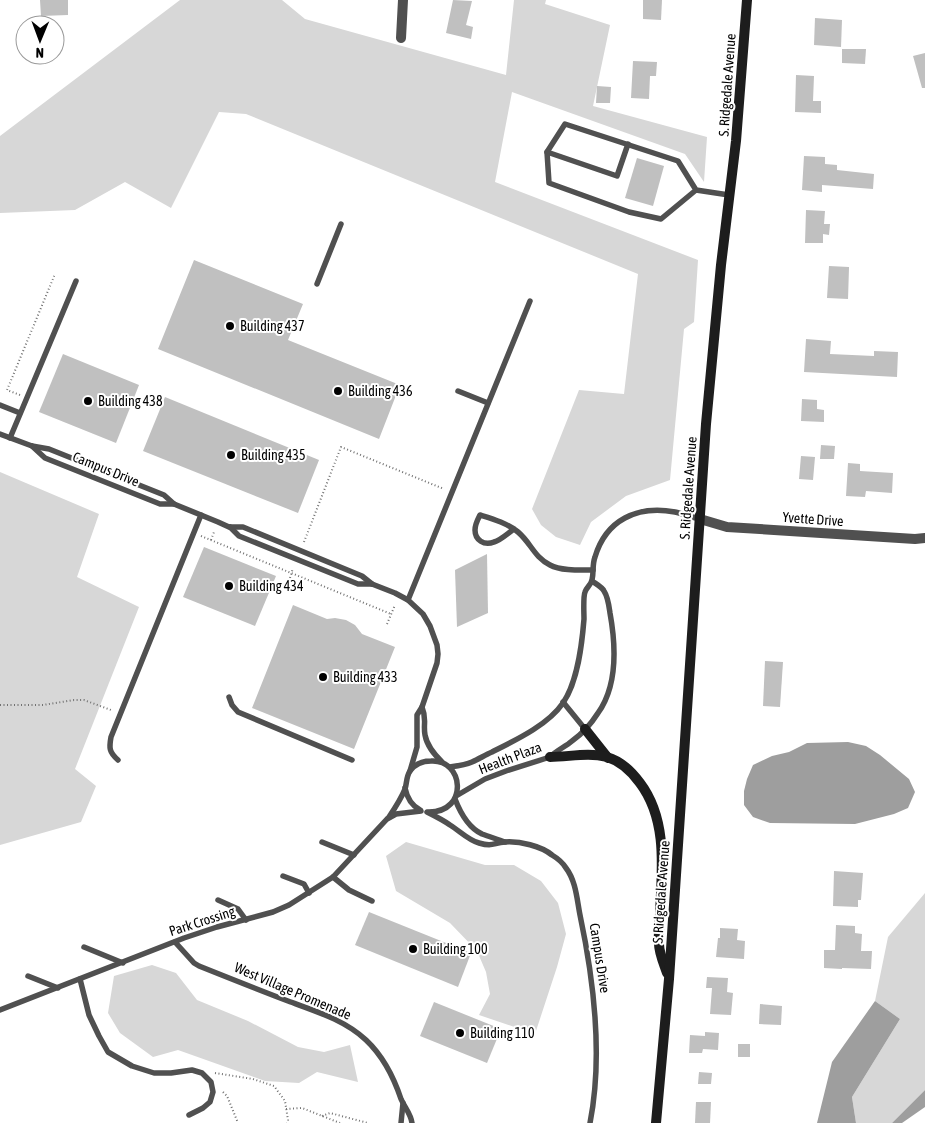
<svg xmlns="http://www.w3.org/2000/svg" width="925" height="1123" font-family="'Asap Condensed',sans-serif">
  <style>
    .green { fill: #d7d7d7 }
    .water { fill: #9e9e9e }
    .building { fill: #c0c0c0 }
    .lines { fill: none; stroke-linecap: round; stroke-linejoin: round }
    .path { stroke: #727272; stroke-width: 2; stroke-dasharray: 1 2.5; stroke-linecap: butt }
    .lane { stroke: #505050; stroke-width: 5.5 }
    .street { stroke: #505050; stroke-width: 10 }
    .secondary { stroke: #1d1d1d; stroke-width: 10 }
    .poi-dot { fill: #000; stroke: #fff; stroke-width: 2 }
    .labels { text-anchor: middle; stroke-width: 4; stroke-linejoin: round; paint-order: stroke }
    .street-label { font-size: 14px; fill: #000; stroke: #fff }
    .poi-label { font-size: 14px; fill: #000; stroke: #fff; text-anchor: start }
  </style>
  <rect width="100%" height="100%" fill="#fff"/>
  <!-- green -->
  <g class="green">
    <polygon points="180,0 282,0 305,19 506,75 514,0 546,0 545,4 610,25 593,106 707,137 704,182 685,154 512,92 495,182 698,260 694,322 684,329 670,480 626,496 591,522 580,545 556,537 541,525 532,509 579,390 624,394 638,274 246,114 219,112 171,208 125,182 75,210 0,213 0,136"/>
    <polygon points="0,472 99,514 77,577 139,607 75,769 96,786 81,822 0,845"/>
    <polygon points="406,842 485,865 514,865 541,881 558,903 566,934 557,967 535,1034 479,1015 490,994 486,972 477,951 450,923 396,891 386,856"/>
    <polygon points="925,893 925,1090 892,1123 856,1123 852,1097 900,1019 875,1001 888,937"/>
    <polygon points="152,965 176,973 197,1000 248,1021 298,1047 324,1052 350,1045 358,1082 317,1072 299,1083 265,1081 178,1050 153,1057 120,1033 108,1013 114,976"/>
  </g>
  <!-- water -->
  <g class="water">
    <polygon points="848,742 866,746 880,755 909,779 915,792 908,808 894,814 855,824 770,823 753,817 744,805 744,791 747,779 753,765 772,756 789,752 807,743"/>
    <polygon points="875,1001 900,1019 852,1097 856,1123 817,1123 832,1062"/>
    <polygon points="925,1090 925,1107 902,1123 892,1123"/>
  </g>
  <!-- building -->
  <g class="building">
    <polygon points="40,0 68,0 68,15 41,16"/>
    <polygon points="453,0 472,1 466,25 473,27 471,39 446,33"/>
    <polygon points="643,0 662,0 661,20 643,19"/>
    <polygon points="815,18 842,20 841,47 814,45"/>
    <polygon points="842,49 866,49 865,64 842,63"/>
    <polygon points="925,53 925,88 922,88 913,56"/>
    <polygon points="633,61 657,62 656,76 650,76 649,99 631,98"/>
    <polygon points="796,75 814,76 813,101 821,101 821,113 795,112"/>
    <polygon points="597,86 611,87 610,103 596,103"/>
    <polygon points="804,156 825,157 825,164 837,165 837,170 874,174 873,189 822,185 822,192 802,190"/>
    <polygon points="637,158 664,166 653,206 625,198"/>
    <polygon points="806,210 825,211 824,224 830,224 829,235 823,234 823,243 805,243"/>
    <polygon points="194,260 303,304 288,340 400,385 379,439 158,349"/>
    <polygon points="829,266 849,267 848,299 827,298"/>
    <polygon points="806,339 831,341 830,354 874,356 874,351 898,352 897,377 804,372"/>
    <polygon points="63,354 139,385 116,443 39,412"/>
    <polygon points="165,397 319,460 298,513 143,451"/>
    <polygon points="802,399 817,400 817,409 824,410 824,422 801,421"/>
    <polygon points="821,445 835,446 834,459 820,459"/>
    <polygon points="801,456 815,457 813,480 799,479"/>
    <polygon points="848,463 860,464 860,471 893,473 892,493 866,491 865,497 846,496"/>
    <polygon points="204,547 276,576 255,626 183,597"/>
    <polygon points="487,554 488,613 457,627 455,570"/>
    <polygon points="293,605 327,619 335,618 346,620 355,625 362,634 395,647 354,749 252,708"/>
    <polygon points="765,661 783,662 780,707 763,706"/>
    <polygon points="834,871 863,873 861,900 858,900 858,907 833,906"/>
    <polygon points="369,912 471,953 458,987 355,945"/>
    <polygon points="836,925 855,926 855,933 862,934 861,951 872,951 871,969 842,968 842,969 824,968 824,950 835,950"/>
    <polygon points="720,928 738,929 737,940 745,941 744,959 716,957 718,938 720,938"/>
    <polygon points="707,977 728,978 727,992 733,993 731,1015 710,1014 712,988 706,988"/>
    <polygon points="434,1002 501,1029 487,1063 420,1036"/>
    <polygon points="760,1004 782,1006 781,1025 759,1024"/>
    <polygon points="705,1032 719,1033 718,1050 703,1049 702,1053 689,1053 690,1035 705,1036"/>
    <rect x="738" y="1044" width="12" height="13"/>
    <polygon points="699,1072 712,1073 711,1084 698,1084"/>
    <polygon points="696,1102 711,1102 710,1123 695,1123"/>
  </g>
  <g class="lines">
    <!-- path -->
    <g class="path">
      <polyline points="20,395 7,390 55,274"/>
      <polyline points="201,536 391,614"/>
      <polyline points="211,540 214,532"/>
      <polyline points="304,542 341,447 444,489"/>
      <polyline points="290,578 293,568"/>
      <polyline points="387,624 395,605"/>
      <polyline points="0,705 43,705 74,700 84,700 92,703 111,710"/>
      <polyline points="215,1073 253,1079 274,1086 285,1101 288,1120 287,1123"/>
      <polyline points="223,1092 227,1096 238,1123"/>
      <polyline points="286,1109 302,1108 340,1123"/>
      <polyline points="322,1116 330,1113 368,1123"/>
    </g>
    <!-- lane -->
    <g class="lane">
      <polyline points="547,152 617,176 628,144"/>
      <polyline points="696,190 678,161 565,124 547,152 549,183 629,212 661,219 696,190 729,195"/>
      <polyline points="317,284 341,224"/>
      <polyline points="458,391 488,403"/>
      <polyline points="0,405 20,413"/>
      <polyline points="0,434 32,446 49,449 164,495 174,504 218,522 229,527 243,527 362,576 372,584"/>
      <polyline points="10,438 76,281"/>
      <polyline points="32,446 45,458 160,504 174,504"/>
      <polyline points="230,527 239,536 358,584 372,584 395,593 408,600 423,614 430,626 437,645 438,654 437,663 422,707 417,715 417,747 410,771"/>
      <path d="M514,529C508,533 501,540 494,542C484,546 475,540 475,530C475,524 478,519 480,515C493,519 507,523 518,532C531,543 534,557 550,565C561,571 580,570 593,570"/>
      <polyline points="408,600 530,301"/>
      <polyline points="229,697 232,705 238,712 352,760"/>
      <polyline points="563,702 585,729"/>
      <path d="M422,707C427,719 423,724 425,735C427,746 434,754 442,762"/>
      <path d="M118,760C109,752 109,748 111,737L201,515"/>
      <path d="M450,767C457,766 465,765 472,762C479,759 485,755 492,752C516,740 548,725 563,703C578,681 582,644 584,619C584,613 583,597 585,592C586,588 591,585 592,580C594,572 592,565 595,557C606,520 637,505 675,512C683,514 692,517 700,519"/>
      <path d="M405,788C407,798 411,805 420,810"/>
      <path d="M456,796L485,779L506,771L550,757C557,750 565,747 572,741C582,734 591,724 598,713C618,685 616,646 610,613C609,606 608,597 604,591C602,587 596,584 592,581"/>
      <path d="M455,799C460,812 469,828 482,834C490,837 497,839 505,842"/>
      <path d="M427,812C435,816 443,820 450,825C460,831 468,840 479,843C493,847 493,843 505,842C520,841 541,846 552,855C557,858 563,863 566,868C576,881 577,900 580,915C594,981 603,1057 590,1123"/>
      <path d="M389,817C395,808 401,799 405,789C407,783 406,777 410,771C415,764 423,761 431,761C464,759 469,812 429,812"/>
      <polyline points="322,842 354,855"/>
      <polyline points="283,876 304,884 309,893"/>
      <polyline points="333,877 349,890 372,901"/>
      <polyline points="218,900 238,909 246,920"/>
      <path d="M175,942L194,963L199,966C229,978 259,990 288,1001C315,1011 345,1020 366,1040C383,1056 394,1078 401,1099C405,1108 411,1114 412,1123"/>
      <polyline points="84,947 123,963"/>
      <polyline points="28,976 58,988"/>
      <polyline points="80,979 89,1015 99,1036 108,1052 132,1066 154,1073 171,1073 192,1070 202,1073 211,1082 213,1092 210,1102 203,1108 189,1115"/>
      <polyline points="0,1010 184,938 217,927 273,912 289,905 333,877 387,819 396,814 421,811"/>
      <polyline points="401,1123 403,1103"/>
    </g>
    <!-- street -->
    <g class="street">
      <polyline points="401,38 403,0"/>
      <polyline points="700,519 727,527 915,539 925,538"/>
    </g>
    <!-- secondary -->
    <g class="secondary">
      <polyline points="585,729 608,758"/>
      <path d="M550,757C569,757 588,752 607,757C621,761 632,772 640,783C668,820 662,870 660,913C660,923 658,934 659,944C659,953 664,964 667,973"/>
      <polyline points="656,1123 669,979 675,890 706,424 721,265 736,141 747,0"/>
    </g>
  </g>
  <!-- markers -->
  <g class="poi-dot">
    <circle cx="230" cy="326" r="5"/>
    <circle cx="338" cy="391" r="5"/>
    <circle cx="88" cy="401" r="5"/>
    <circle cx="231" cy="455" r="5"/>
    <circle cx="229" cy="586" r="5"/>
    <circle cx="323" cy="677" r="5"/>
    <circle cx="413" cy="949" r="5"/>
    <circle cx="460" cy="1033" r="5"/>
  </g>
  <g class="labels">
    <!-- street labels -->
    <g class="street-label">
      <text transform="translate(727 85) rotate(-86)" y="5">S. Ridgedale Avenue</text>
      <text transform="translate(106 469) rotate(22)" y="5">Campus Drive</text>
      <text transform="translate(688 488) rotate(-86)" y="5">S. Ridgedale Avenue</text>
      <text transform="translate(813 519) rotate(4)" y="5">Yvette Drive</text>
      <text transform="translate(510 758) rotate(-21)" y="5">Health Plaza</text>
      <text transform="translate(661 892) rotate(-86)" y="5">S. Ridgedale Avenue</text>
      <text transform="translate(202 921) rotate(-18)" y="5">Park Crossing</text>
      <text transform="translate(600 958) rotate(81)" y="5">Campus Drive</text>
      <text transform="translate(293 991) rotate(23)" y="5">West Village Promenade</text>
    </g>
    <!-- poi labels -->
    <g class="poi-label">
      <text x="240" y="331">Building 437</text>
      <text x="348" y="396">Building 436</text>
      <text x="98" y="406">Building 438</text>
      <text x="241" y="460">Building 435</text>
      <text x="239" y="591">Building 434</text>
      <text x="333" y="682">Building 433</text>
      <text x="423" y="954">Building 100</text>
      <text x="470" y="1038">Building 110</text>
    </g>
  </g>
  <!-- north arrow -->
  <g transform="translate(40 40) rotate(181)"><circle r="24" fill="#ffffff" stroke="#999999"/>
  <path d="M0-4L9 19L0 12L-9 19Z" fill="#000000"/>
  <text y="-8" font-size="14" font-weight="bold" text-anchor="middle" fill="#000000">N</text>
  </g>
</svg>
